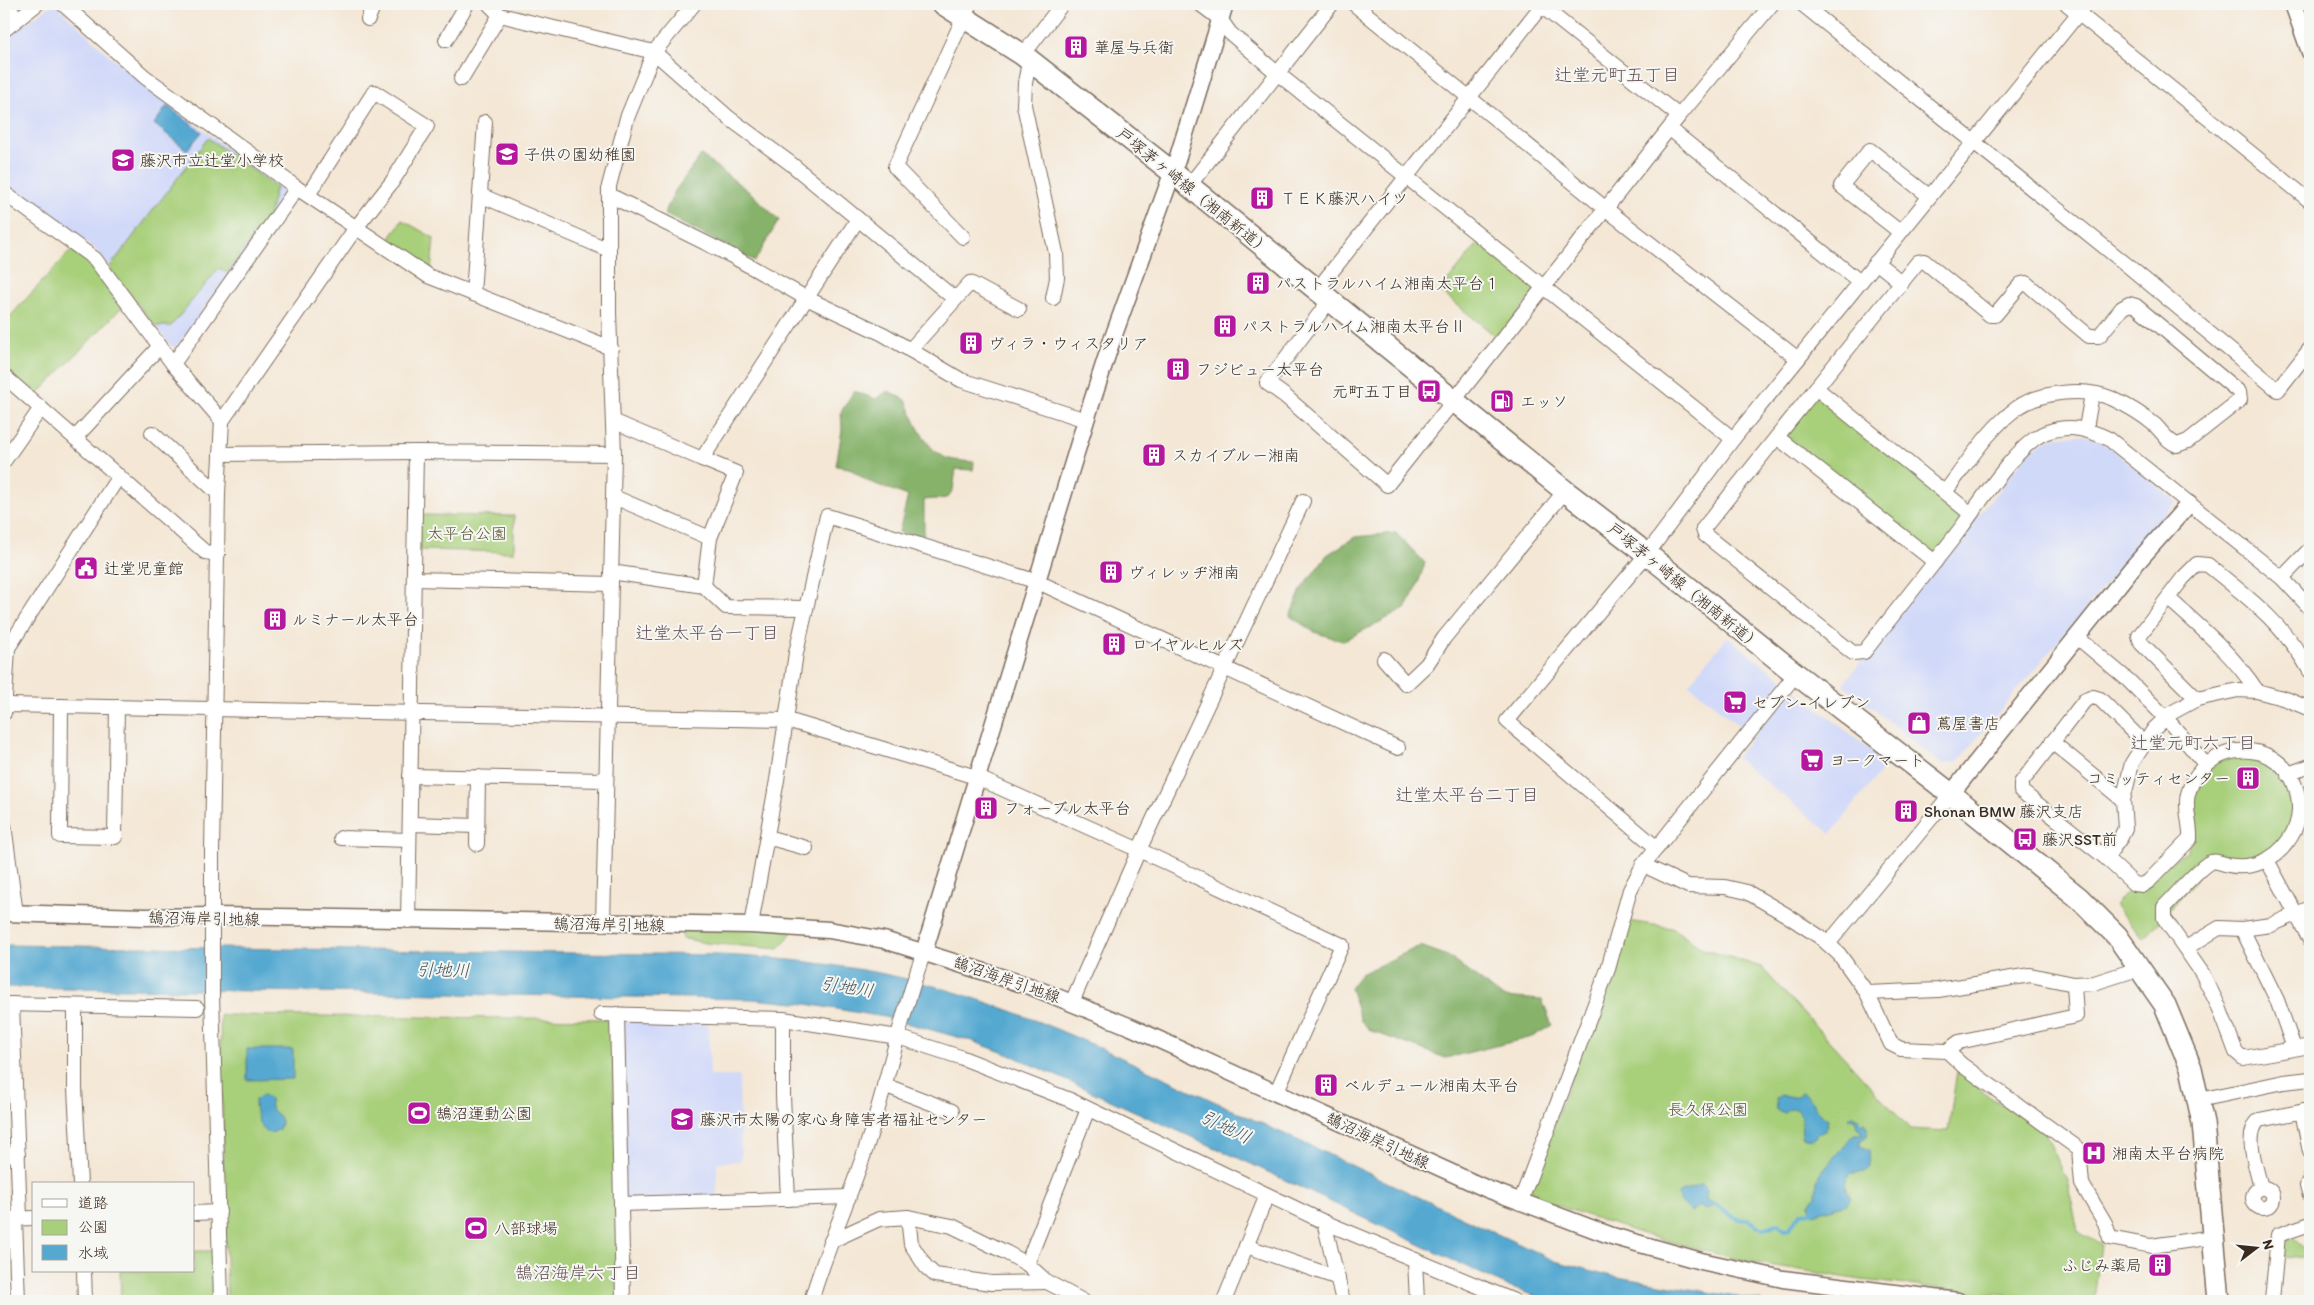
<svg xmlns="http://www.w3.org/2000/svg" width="2314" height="1305" font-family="Itim,'Klee One',sans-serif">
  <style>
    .built { fill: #d1d9f9 }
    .green { fill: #a8cf7a; stroke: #727c4c }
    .forest { fill: #86b26a; stroke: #606e44 }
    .water { fill: #55a9d1; stroke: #486a78 }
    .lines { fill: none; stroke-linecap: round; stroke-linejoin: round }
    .stream { stroke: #55a9d1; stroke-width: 4 }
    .minor-casing { stroke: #7c6c5e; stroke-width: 16 }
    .tertiary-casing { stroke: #7c6c5e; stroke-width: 19 }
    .primary-casing { stroke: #7c6c5e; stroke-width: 24 }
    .minor { stroke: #fff; stroke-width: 14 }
    .tertiary { stroke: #fff; stroke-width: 16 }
    .primary { stroke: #fff; stroke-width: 21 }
    .labels { text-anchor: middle; stroke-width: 4; stroke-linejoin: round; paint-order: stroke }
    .poi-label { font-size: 16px; fill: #3b2a1e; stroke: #f6f6f2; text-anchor: start }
    .street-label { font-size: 16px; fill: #3b2a1e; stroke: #f6f6f2 }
    .park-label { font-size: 16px; fill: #565335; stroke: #f6f6f2 }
    .neighbourhood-label { font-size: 18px; fill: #665258; stroke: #f6f6f2 }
    .water-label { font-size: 18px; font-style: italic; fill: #44565d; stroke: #f6f6f2 }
  </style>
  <rect width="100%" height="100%" fill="#f6f6f2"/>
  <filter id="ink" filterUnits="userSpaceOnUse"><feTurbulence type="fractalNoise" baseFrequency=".02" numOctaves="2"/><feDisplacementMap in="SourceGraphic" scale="10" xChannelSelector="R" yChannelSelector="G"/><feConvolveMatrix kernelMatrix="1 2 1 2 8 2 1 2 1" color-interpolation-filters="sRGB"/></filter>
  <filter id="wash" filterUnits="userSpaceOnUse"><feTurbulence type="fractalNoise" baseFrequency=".0096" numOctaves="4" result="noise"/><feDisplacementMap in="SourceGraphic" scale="20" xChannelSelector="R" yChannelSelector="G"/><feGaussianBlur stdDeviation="1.12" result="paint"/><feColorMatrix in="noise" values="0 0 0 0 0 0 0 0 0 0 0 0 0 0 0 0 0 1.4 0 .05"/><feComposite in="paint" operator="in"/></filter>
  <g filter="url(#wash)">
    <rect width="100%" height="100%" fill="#f4e7d5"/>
    <!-- built -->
    <g class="built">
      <polygon points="56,5 108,54 165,101 286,192 246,252 177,346 172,347 95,249 4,184 4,40 50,6"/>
      <polygon points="2066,435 2089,436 2108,446 2176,501 1957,762 1941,764 1843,684 2030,451 2047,440"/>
      <polygon points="1727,637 1783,680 1743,729 1689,684"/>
      <polygon points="1792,688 1887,763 1831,834 1736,758"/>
      <polygon points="708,1020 710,1076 739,1076 741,1161 717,1162 717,1196 625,1200 622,1021"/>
    </g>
    <!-- green -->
    <g class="green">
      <polygon points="208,138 276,187 269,214 227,273 219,268 171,326 155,326 109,268"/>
      <polygon points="402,220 434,238 431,273 387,243"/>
      <polygon points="1480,241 1538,288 1498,338 1440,291"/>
      <polygon points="72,249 93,263 123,306 34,398 4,371 4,323"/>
      <polygon points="1816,388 1971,514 1935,562 1777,437"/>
      <polygon points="420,515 514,516 514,552 419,550"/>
      <polygon points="2247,754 2272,763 2289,783 2295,815 2283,840 2262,856 2242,860 2215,855 2161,921 2143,938 2114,905 2132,887 2188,850 2193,787 2212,763"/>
      <polygon points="1628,921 1672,928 1703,949 1761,967 1910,1129 1948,1131 1957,1071 1990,1097 2044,1131 2067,1180 2078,1231 2101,1244 2094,1301 2060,1301 1861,1280 1745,1261 1649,1236 1528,1196"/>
      <polygon points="688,924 795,928 779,949 706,943 681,938"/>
      <polygon points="220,1015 609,1019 612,1024 620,1301 227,1301"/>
      <polygon points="2294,1237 2310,1256 2310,1259 2282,1257 2282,1241"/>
      <polygon points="194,1251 213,1251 215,1301 121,1301 120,1271 194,1271"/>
    </g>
    <!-- forest -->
    <g class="forest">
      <polygon points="701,155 752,194 779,220 755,261 664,214 675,191"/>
      <path d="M854,391L876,399L888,391L906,400C914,420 925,449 946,458C955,461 966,461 974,462L973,470L956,469L953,490L947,498L924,500V533L919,539L899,532L908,496L867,481L849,468L836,466L842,430L841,412Z"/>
      <polygon points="1396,533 1425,563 1416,589 1405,609 1343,641 1314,632 1290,616 1302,588 1327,555 1355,537"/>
      <polygon points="1420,946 1448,956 1502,997 1542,1000 1552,1025 1532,1037 1446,1058 1371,1031 1361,1021 1350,988 1361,974"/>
    </g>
    <!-- water -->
    <g class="water">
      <polygon points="167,106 202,132 187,150 154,124"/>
      <path d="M4,945L721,955C802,959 883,969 961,994C1055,1023 1144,1069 1233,1110C1341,1160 1448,1211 1555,1261L1612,1276L1761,1301H1549L1509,1287L1249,1163L1015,1057L972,1041L884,1017L806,1004L752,999L4,987Z"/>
      <polygon points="247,1049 293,1049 293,1079 247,1080"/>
      <path d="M1802,1092C1812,1098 1816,1114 1828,1119L1825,1131L1817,1134L1813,1140L1802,1137L1801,1117L1797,1109H1791L1785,1113L1777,1110L1776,1098L1781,1095L1786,1097L1797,1096Z"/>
      <path d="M263,1095L270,1099C271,1103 270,1108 273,1111C279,1118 284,1119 279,1129L272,1133C258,1132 255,1112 255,1100Z"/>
      <path d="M1851,1115L1859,1118L1861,1125L1865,1123L1868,1127L1867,1136L1861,1140L1860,1146L1869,1150L1870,1167L1866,1172L1851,1173C1843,1182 1844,1189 1851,1197L1847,1204L1813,1214L1809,1204L1816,1196L1817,1179L1822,1171L1854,1134H1863L1857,1127L1855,1119L1848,1118Z"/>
      <polygon points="1702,1184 1707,1189 1706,1200 1714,1203 1714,1206 1705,1210 1699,1206 1691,1212 1679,1200 1678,1195 1680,1192"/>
    </g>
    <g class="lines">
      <!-- stream -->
      <polyline class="stream" points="1714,1204 1728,1214 1738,1219 1748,1220 1763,1229 1778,1224 1784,1230 1789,1229 1801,1213 1812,1212"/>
    </g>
  </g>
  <g filter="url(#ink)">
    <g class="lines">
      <!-- minor casing -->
      <g class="minor-casing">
        <g id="minor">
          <polyline points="63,4 145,77 297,188 428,276 611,348"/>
          <polyline points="489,4 500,15 654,52 729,118 790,163 955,299"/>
          <polyline points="1200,4 1220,19 1230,33 1277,73 1733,439"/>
          <polyline points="1354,4 1606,209 1798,359"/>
          <polyline points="1539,4 1679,116"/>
          <polyline points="1802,4 2127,265 2278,390 2310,349"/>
          <polyline points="2067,4 2310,201"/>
          <polyline points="4,5 19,18"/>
          <polyline points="962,16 970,4"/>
          <polyline points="368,19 374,4"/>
          <polyline points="4,30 37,4"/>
          <polyline points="446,40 467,4"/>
          <polyline points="1023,55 1062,4"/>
          <polyline points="1029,62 1025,83 1024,105 1056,253 1057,278 1053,298"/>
          <polyline points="461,79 500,15"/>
          <polyline points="1670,129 1860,282"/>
          <polyline points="1188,187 1332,4"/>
          <polyline points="4,193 95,259 173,364 222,421"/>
          <polyline points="480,195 609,250"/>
          <polyline points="609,195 732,256 806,298 883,334 961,380 1086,420"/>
          <polyline points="1900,232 1841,186 1870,150 1929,196"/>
          <polyline points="963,237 895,167 964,17"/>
          <polyline points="1876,262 1902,283"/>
          <polyline points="1317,290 1543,4"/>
          <polyline points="473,294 485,122"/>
          <polyline points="1330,300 1267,383 1285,396 1387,485 1679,116 1772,4"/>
          <polyline points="910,350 970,283 1019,309"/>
          <polyline points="173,364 297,188"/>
          <polyline points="4,376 205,552 218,554"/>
          <path d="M1816,388L1918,262L1924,261L1990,315H1995L2021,284L2026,283L2089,336H2099L2122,308L2129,304L2136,306L2239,392L2240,400L2188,441L2177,445C2167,441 2163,433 2155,425C2144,416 2126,405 2113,399C2086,387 2041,391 2017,408C1988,429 1967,464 1945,492"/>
          <polyline points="613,421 702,459 858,219"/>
          <polyline points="2086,428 2092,394"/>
          <polyline points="152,433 218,493"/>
          <polyline points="1777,437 1935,562"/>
          <polyline points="75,438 160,346"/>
          <polyline points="220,454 416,452 614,454"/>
          <polyline points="702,459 736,473 710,538 704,586"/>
          <polyline points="4,461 41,408"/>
          <polyline points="614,497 710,538"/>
          <path d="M1971,514L1816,388L1703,529L1705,535L1853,653L1864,652C1896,611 1929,570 1961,528C1980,503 2018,442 2047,432C2071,424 2087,429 2109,439L2282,578L2310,608"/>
          <polyline points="611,572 704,586 726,607 806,608"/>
          <polyline points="2282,578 2310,549"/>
          <polyline points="414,579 611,584"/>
          <path d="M2168,598C2200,627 2233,654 2257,691"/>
          <polyline points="2077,637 2128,680 2166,718 2205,764"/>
          <polyline points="1384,659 1406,684 1427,664 1444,638 1565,491"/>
          <path d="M2197,699L2141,643L2139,636L2183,578L2197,564L2208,565C2250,599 2283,623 2310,671"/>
          <polyline points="5,705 787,720 976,777 1139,850 1342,945 1276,1093"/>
          <polyline points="61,706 60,836 115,837 117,707"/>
          <polyline points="4,713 8,648 119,476"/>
          <polyline points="2052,742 2123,800"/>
          <path d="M2144,743L2100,699L2093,697L2085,700L2021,783V791L2106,858L2134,884L2143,885L2149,881L2190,839C2191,823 2184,809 2188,794C2198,757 2239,740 2272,758C2301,775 2307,816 2288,841C2275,860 2251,870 2228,865C2220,863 2215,859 2207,864C2194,873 2175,896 2164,907V918L2202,973L2219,1007L2236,1052L2243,1058L2310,1046"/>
          <polyline points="2288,774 2310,766"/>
          <polyline points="410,776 606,780"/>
          <polyline points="410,824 477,826"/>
          <polyline points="4,825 16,914"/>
          <polyline points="767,837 806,848"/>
          <polyline points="341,838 409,840"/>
          <polyline points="477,844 478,777"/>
          <polyline points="1657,848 1507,721 1647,554 1733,439 2086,4"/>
          <polyline points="2106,858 2121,837 2125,828 2123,800 2132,763 2154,729 2171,713 2197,699 2238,690 2257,691 2286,699 2310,709"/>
          <polyline points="2267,860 2310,940"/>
          <polyline points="1643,865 1688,886 1725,887 1747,892 1785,914 1820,937 1839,954 1867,993 1891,1044 1901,1049 1947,1051 1962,1065 2079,1149 2082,1184 2105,1223 2110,1238 2151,1246 2213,1237"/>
          <polyline points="408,921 416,452"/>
          <polyline points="603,924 614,454 609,313 609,186 627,118 654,52 694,4"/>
          <polyline points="751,925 777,780 796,653 827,516 1038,582 1398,748"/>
          <polyline points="2242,929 2277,1000 2294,1048"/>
          <polyline points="1828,944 1951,794"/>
          <polyline points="2186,948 2219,928 2242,929 2271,925 2310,908"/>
          <polyline points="1867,993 1938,990 2030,975 2074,984 2094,983 2141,968"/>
          <polyline points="1072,1002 1139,850 1303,501"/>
          <polyline points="4,1004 197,1008"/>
          <polyline points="12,1004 20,1219"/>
          <polyline points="75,1006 75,1088 80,1184"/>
          <polyline points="601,1014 783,1019 898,1037 960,1057 1070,1100 1324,1222 1514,1301"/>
          <polyline points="617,1014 623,1301"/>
          <polyline points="783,1019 783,1096 788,1199"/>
          <polyline points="1947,1051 1959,1042 2076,1016 2074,984"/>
          <polyline points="884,1085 952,1111"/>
          <polyline points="2199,1100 2284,1082 2310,1079"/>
          <polyline points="2302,1111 2310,1152"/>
          <polyline points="4,1155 18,1154"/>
          <polyline points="2310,1179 2307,1186 2310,1195"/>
          <path d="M2261,1188C2257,1169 2243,1135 2259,1120L2310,1110"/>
          <circle cx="2263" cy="1198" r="10"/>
          <polyline points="1520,1203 1608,969 1630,890 1643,865 1796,674"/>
          <polyline points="621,1204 849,1197"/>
          <polyline points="194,1213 219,1212"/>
          <polyline points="908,1217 911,1244 926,1267 935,1275 991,1283 1047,1282"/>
          <polyline points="4,1219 34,1218"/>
          <polyline points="15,1219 18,1301"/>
          <polyline points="1324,1222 1343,1301"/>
          <polyline points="831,1241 879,1219 908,1217 952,1226 1007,1253 1027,1264 1047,1282 1083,1301"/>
          <polyline points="1246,1246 1338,1278"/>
          <polyline points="1415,1260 1417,1301"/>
          <polyline points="1027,1264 1088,1109"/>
          <polyline points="84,1271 85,1301"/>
          <polyline points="221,1301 212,995 212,852 218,493 222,421 355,229 392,182 427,126 374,92 308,195"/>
          <path d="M811,1301C826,1250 848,1202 865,1151C887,1085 900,1017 924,952"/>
          <polyline points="1224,1301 1267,1195"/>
          <polyline points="2272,1301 2278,1235 2310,1224"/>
        </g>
      </g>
      <!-- tertiary casing -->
      <g class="tertiary-casing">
        <g id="tertiary">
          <polyline points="2293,4 2310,52"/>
          <polyline points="1951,794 2132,568 2189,504"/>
          <polyline points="4,913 145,917 213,916 751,925 829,930 884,940 1032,987 1131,1027 1487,1189 1612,1236 1701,1261 1783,1279 1958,1301"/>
          <polyline points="924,952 1086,420 1111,343 1177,160 1225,4"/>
        </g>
      </g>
      <!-- primary casing -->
      <g class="primary-casing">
        <polyline id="primary" points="943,4 1023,55 1172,172 1565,491 1647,554 1796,674 1951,794 2079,898 2117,936 2165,1005 2191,1068 2203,1123 2219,1301"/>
      </g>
      <!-- minor -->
      <use href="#minor" class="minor"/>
      <!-- tertiary -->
      <use href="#tertiary" class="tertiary"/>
      <!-- primary -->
      <use href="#primary" class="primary"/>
    </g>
  </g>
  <!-- icons -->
  <defs>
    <g id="building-square" transform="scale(1.25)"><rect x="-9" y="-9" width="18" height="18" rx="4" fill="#b5179e" stroke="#f6f6f2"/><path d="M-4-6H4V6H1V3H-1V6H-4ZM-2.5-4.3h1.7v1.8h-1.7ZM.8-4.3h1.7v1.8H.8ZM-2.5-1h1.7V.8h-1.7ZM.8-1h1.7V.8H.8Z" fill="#fff"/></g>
    <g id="school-square" transform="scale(1.25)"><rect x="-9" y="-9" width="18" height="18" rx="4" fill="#b5179e" stroke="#f6f6f2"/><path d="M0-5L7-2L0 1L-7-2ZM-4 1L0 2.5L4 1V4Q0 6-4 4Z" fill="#fff"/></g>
    <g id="bus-square" transform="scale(1.25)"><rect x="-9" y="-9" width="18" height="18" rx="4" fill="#b5179e" stroke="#f6f6f2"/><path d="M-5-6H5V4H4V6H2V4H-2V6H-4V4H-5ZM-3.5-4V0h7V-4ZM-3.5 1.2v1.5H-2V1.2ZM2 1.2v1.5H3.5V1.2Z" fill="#fff"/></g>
    <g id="fuel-square" transform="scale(1.25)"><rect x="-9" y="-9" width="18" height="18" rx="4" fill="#b5179e" stroke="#f6f6f2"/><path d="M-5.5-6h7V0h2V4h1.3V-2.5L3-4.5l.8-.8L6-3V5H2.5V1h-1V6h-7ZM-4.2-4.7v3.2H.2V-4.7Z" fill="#fff"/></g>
    <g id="civic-square" transform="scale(1.25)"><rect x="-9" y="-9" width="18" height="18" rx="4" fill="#b5179e" stroke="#f6f6f2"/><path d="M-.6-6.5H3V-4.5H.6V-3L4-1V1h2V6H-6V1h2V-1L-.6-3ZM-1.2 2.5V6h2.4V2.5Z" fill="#fff"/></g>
    <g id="supermarket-square" transform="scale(1.25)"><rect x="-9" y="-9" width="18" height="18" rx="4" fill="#b5179e" stroke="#f6f6f2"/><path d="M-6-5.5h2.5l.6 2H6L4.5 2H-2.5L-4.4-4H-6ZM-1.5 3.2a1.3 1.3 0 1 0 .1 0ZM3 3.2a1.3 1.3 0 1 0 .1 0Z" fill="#fff"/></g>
    <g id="shop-square" transform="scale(1.25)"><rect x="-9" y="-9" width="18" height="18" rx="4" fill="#b5179e" stroke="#f6f6f2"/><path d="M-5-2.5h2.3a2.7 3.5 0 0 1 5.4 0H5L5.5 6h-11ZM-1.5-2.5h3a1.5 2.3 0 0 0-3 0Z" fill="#fff"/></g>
    <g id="stadium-square" transform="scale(1.25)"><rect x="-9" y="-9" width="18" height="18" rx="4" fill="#b5179e" stroke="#f6f6f2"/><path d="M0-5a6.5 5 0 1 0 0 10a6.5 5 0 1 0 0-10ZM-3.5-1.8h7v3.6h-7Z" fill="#fff"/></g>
    <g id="hospital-square" transform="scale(1.25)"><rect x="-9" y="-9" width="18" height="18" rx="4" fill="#b5179e" stroke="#f6f6f2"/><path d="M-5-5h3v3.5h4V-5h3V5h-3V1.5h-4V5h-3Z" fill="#fff"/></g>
  </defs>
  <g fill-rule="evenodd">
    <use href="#building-square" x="1076" y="47"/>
    <use href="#school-square" x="507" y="154"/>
    <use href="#school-square" x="123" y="160"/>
    <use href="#building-square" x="1262" y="198"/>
    <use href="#building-square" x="1258" y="283"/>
    <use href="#building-square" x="1225" y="326"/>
    <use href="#building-square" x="971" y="343"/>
    <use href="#building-square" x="1178" y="369"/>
    <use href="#bus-square" x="1429" y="391"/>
    <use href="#fuel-square" x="1502" y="401"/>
    <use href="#building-square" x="1154" y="455"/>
    <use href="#civic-square" x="86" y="568"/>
    <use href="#building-square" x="1111" y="572"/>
    <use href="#building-square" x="275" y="619"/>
    <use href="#building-square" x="1114" y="644"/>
    <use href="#supermarket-square" x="1735" y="702"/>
    <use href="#shop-square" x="1919" y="723"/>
    <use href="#supermarket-square" x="1812" y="760"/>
    <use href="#building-square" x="2248" y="778"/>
    <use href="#building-square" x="986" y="808"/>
    <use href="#building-square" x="1906" y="811"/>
    <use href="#bus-square" x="2025" y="839"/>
    <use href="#building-square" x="1326" y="1085"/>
    <use href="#stadium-square" x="419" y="1113"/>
    <use href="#school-square" x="682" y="1119"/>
    <use href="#hospital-square" x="2094" y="1153"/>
    <use href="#stadium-square" x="476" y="1228"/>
    <use href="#building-square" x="2160" y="1265"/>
  </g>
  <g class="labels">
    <!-- poi labels -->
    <g class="poi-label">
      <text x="1094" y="53">華屋与兵衛</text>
      <text x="524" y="160">子供の園幼稚園</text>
      <text x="140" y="166">藤沢市立辻堂小学校</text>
      <text x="1280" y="204">ＴＥＫ藤沢ハイツ</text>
      <text x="1276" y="289">パストラルハイム湘南太平台１</text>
      <text x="1242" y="332">パストラルハイム湘南太平台Ⅱ</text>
      <text x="988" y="349">ヴィラ・ウィスタリア</text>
      <text x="1196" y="375">フジビュー太平台</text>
      <text x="1412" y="397" text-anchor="end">元町五丁目</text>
      <text x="1520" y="407">エッソ</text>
      <text x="1172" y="461">スカイブルー湘南</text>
      <text x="104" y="574">辻堂児童館</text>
      <text x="1128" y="578">ヴィレッヂ湘南</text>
      <text x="292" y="625">ルミナール太平台</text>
      <text x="1132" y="650">ロイヤルヒルズ</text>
      <text x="1752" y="708">セブン-イレブン</text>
      <text x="1936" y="729">蔦屋書店</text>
      <text x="1830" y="766">ヨークマート</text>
      <text x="2230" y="784" text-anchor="end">コミッティセンター</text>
      <text x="1004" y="814">フォーブル太平台</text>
      <text x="1924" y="817">Shonan BMW 藤沢支店</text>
      <text x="2042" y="845">藤沢SST前</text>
      <text x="1344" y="1091">ベルデュール湘南太平台</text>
      <text x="436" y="1119">鵠沼運動公園</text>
      <text x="700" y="1125">藤沢市太陽の家心身障害者福祉センター</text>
      <text x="2112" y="1159">湘南太平台病院</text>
      <text x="494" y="1234">八部球場</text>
      <text x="2142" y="1271" text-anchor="end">ふじみ薬局</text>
    </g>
    <!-- street labels -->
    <g class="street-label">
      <text transform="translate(1194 191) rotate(39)" y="6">戸塚茅ヶ崎線（湘南新道）</text>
      <text transform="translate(1685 586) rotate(39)" y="6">戸塚茅ヶ崎線（湘南新道）</text>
      <text transform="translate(204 918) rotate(1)" y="6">鵠沼海岸引地線</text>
      <text transform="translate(609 924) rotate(1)" y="6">鵠沼海岸引地線</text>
      <text transform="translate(1007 979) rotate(19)" y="6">鵠沼海岸引地線</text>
      <text transform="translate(1378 1140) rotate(25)" y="6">鵠沼海岸引地線</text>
    </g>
    <!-- park labels -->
    <g class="park-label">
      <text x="467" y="539">太平台公園</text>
      <text x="1708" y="1115">長久保公園</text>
    </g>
    <!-- neighbourhood labels -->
    <g class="neighbourhood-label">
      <text x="1617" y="81">辻堂元町五丁目</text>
      <text x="707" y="639">辻堂太平台一丁目</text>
      <text x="2193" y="749">辻堂元町六丁目</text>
      <text x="1467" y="801">辻堂太平台二丁目</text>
      <text x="578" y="1279">鵠沼海岸六丁目</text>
    </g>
    <!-- water labels -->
    <g class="water-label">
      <text transform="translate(443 970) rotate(1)" y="6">引地川</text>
      <text transform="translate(847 987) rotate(9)" y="6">引地川</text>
      <text transform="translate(1226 1127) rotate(26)" y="6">引地川</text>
    </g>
  </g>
  <!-- margin -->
  <rect width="2314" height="1305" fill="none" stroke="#f6f6f2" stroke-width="20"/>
  <!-- legend -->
  <rect x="32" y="1182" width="162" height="90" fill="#f6f6f2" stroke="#aba49d"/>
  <rect x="42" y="1199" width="25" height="8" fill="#ffffff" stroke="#aba49d"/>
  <text x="78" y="1208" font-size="15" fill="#3b2a1e">道路</text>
  <rect x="42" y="1220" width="25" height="15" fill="#a8cf7a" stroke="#aba49d"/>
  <text x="78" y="1232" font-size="15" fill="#3b2a1e">公園</text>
  <rect x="42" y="1245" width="25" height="15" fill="#55a9d1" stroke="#aba49d"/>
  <text x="78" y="1258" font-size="15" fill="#3b2a1e">水域</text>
  <!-- north arrow -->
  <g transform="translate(2256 1248) rotate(74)" stroke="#f6f6f2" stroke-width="4" paint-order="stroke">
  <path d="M0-4L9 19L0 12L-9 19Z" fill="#3b2a1e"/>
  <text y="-8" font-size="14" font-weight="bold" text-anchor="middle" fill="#3b2a1e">N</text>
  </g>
</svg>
